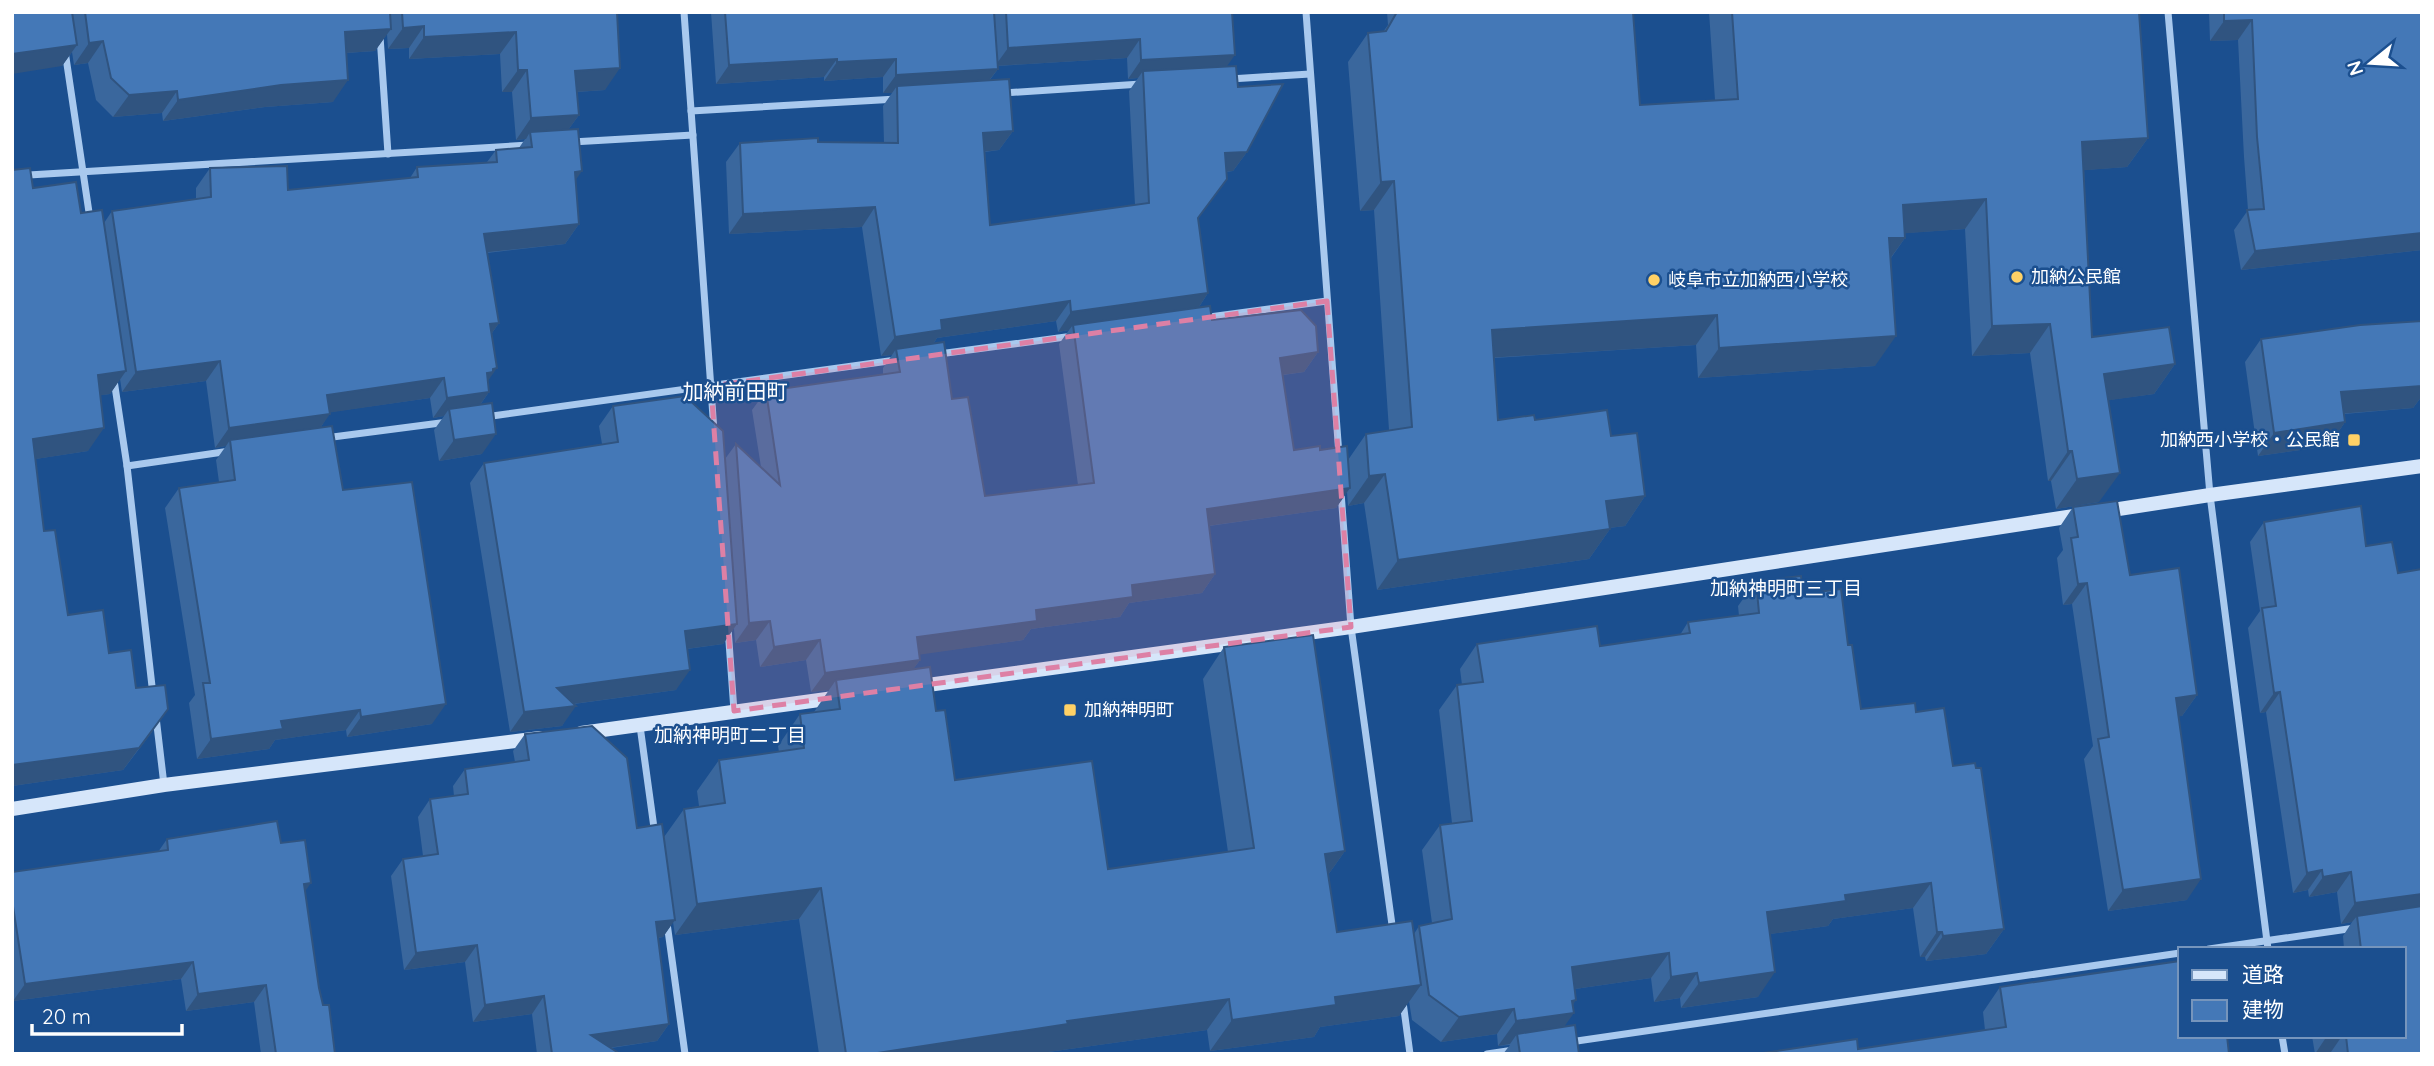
<svg xmlns="http://www.w3.org/2000/svg" width="2434" height="1066" font-family="Quicksand,'Noto Sans JP',sans-serif">
  <style>
    .lines { fill: none; stroke-linecap: round; stroke-linejoin: round }
    .street { stroke: #a9c9ee; stroke-width: 7 }
    .secondary { stroke: #d6e6fa; stroke-width: 14 }
    .wall { fill: #3a679d; fill-rule: evenodd }
    .shaded-wall { fill: #305480 }
    .building { fill: #4478b7; stroke: #305480; stroke-width: 2 }
    .marked { fill: #dd80a5; fill-opacity: 0.2; stroke: #dd80a5; stroke-width: 5; stroke-dasharray: 14 9; stroke-linejoin: round }
    .poi-dot { fill: #ffd166; stroke: #1b4f8f; stroke-width: 2.5 }
    .labels { text-anchor: middle; stroke-width: 5; stroke-linejoin: round; paint-order: stroke }
    .poi-label { font-size: 18px; fill: #fff; stroke: #1b4f8f; text-anchor: start }
    .neighbourhood-label { font-size: 19px; fill: #fff; stroke: #1b4f8f }
    .quarter-label { font-size: 21px; fill: #fff; stroke: #1b4f8f }
  </style>
  <rect width="100%" height="100%" fill="#1b4f8f"/>
  <g class="lines">
    <!-- street -->
    <g class="street">
      <polyline points="684,12 714,431"/>
      <polyline points="1306,12 1339,455"/>
      <polyline points="2168,12 2210,495 2268,949"/>
      <polyline points="380,36 388,154"/>
      <polyline points="65,51 90,219"/>
      <polyline points="1230,79 1310,74"/>
      <polyline points="1003,93 1141,84"/>
      <polyline points="691,111 897,99"/>
      <polyline points="572,142 693,135"/>
      <polyline points="12,176 529,145"/>
      <polyline points="1202,318 1327,301"/>
      <polyline points="939,354 1073,336"/>
      <polyline points="114,380 127,466 153,695"/>
      <polyline points="485,417 896,360"/>
      <polyline points="325,438 448,422"/>
      <polyline points="127,466 230,451"/>
      <polyline points="1341,492 1351,627 1393,932"/>
      <polyline points="728,628 734,711"/>
      <polyline points="156,717 164,785"/>
      <polyline points="640,726 655,835"/>
      <polyline points="667,923 685,1054"/>
      <polyline points="2209,949 2355,928"/>
      <polyline points="1403,1002 1410,1054"/>
      <polyline points="2282,1036 2285,1054"/>
      <polyline points="1570,1042 2180,953"/>
      <polyline points="1487,1054 1514,1050"/>
    </g>
    <!-- secondary -->
    <g class="secondary">
      <polyline points="913,687 1351,627 2210,495 2422,466"/>
      <polyline points="581,733 841,697"/>
      <polyline points="12,809 164,785 540,738"/>
    </g>
  </g>
  <!-- wall -->
  <g class="wall">
    <polygon points="12,12 617,12 605,90 577,92 579,115 568,130 575,180 579,224 565,244 487,253 499,323 492,333 488,381 489,392 480,405 482,454 439,461 434,430 444,416 433,418 430,398 330,412 321,427 343,490 432,724 347,737 346,730 275,740 269,749 197,759 189,703 195,695 165,508 179,488 219,482 216,460 226,446 215,448 206,381 122,392 120,379 110,394 101,395 88,451 35,459 44,531 68,615 109,653 136,688 152,732 123,770 12,786 33,188 81,213 104,223 112,211 196,199 196,188 210,168 288,190 410,178 417,167 487,162 496,150 519,148 525,139 516,140 512,92 502,92 500,54 409,59 409,48 388,49 387,34 375,51 346,53 333,102 265,107 163,121 162,113 113,117 96,100 88,63 74,65 72,52 62,66"/>
    <path d="M711,12H1232L1227,66L1238,87L1247,152L1233,171L1226,172L1198,218L1208,293L1199,307L1212,320L1318,352L1304,372L1283,375L1294,450H1320L1348,460L1366,434L1389,430L1374,210L1360,211L1348,62L1368,33L1383,32L1388,25L1387,12H1633L1640,105L1715,100L1709,12H2139L2148,138L2127,167L2084,170L2092,337L2175,364L2154,394L2108,400L2099,502L2056,509L2051,481H2048L2030,353L1972,356L1965,229L1905,233V238L1891,258L1875,366L1698,378L1696,345L1494,358L1498,420H1535L1611,436L1645,496L1625,526L1609,528L1610,529L1589,559L1377,590L1364,503L1348,506L1347,492L1336,508L1209,526L1215,574L1202,593L1129,603L1120,617L1031,629L1023,640L919,654L920,660L913,669L936,711L955,780L1108,869L1228,852L1203,679L1224,647L1345,851L1328,875L1337,932L1414,934L1419,926L1432,923L1422,850L1440,825L1452,823L1439,710L1457,685H1462L1460,669L1477,644L1600,646L1680,635L1688,622L1739,616L1738,606L1756,581L1803,594L1848,645L1861,709L1916,712L1953,766L2004,929L1986,954L1926,961L1925,957H1920L1913,908L1833,919L1828,926L1770,934L1758,997L1681,1008L1680,998L1654,1002L1651,978L1575,989L1573,1006L1564,1027L1579,1054H1503L1510,1045L1498,1046L1497,1034L1441,1042L1412,1020L1409,1001L1399,1016L1320,1027L1314,1037L1210,1051L1207,1030L1048,1052L1047,1054H819L799,919L675,935L673,922L663,937L658,938L669,1024L657,1041L611,1048L620,1054H537L532,1014L473,1022L465,962L404,970L391,876L403,859L423,856L418,817L430,799L454,796L453,786L465,769L515,762L513,751L525,734L637,828L664,837L684,809L699,806L697,791L719,760L779,752L778,746L800,714L814,712L829,690L811,692L806,660L760,667L756,640L735,643L734,628L723,644L687,649L676,690L574,704L562,726L510,732L470,483L484,463L602,444L599,426L613,406L725,459L736,444L761,467L752,410L766,391L883,374V368L892,355L881,356L862,227L729,234L726,162L740,143H884L883,106L892,93H883V77L824,81V77L716,84ZM1127,58L1128,79L1138,78L1129,91L1135,205L990,225L985,152L999,150L1013,131L989,81L998,69L997,66ZM1056,321L1058,332L1069,330L1059,344L1078,485L985,496L933,344L937,338Z"/>
    <polygon points="2209,12 2422,12 2422,250 2241,270 2234,230 2248,210 2244,157 2238,40 2210,41"/>
    <polygon points="2422,321 2422,396 2413,408 2344,414 2345,422 2329,446 2258,456 2245,362 2261,339"/>
    <polygon points="2361,506 2366,546 2392,542 2398,573 2422,569 2422,1054 2331,1054 2331,1052 2315,1054 2312,1036 2404,1036 2404,949 2344,949 2343,936 2352,922 2341,924 2337,892 2309,897 2308,890 2293,893 2266,712 2260,713 2248,628 2260,611 2250,542 2264,522"/>
    <polygon points="2073,507 2130,575 2197,695 2182,716 2179,716 2187,900 2108,911 2084,759 2093,746 2072,604 2063,605 2057,558 2063,550 2059,528"/>
    <polygon points="167,839 281,843 305,891 319,988 335,1054 261,1054 254,1002 186,1011 181,979 13,1001 12,995 12,872 158,852"/>
    <polygon points="2000,987 2229,1054 1858,1049 1985,1030 1983,1012"/>
  </g>
  <!-- shaded-wall -->
  <g class="shaded-wall">
    <polygon points="2252,20 2238,40 2210,41 2224,21"/>
    <polygon points="424,26 409,48 388,49 403,28"/>
    <polygon points="391,29 375,51 330,54 345,32"/>
    <polygon points="516,32 500,54 409,59 424,37"/>
    <polygon points="1140,39 1127,58 995,66 1008,48"/>
    <polygon points="103,41 88,63 74,65 89,43"/>
    <polygon points="77,45 62,66 12,74 12,54"/>
    <polygon points="1235,55 1222,73 1143,71 1138,78 1128,79 1141,60"/>
    <polygon points="837,59 824,77 716,84 729,65"/>
    <polygon points="896,59 883,77 824,81 837,62"/>
    <polygon points="620,68 605,90 560,93 575,71"/>
    <polygon points="998,69 984,87 897,86 892,93 883,93 896,75"/>
    <polygon points="518,70 527,70 512,92 502,92"/>
    <polygon points="348,80 333,102 265,107 163,121 178,100 281,85"/>
    <polygon points="177,91 162,113 113,117 129,95"/>
    <polygon points="579,115 563,137 530,132 526,139 516,140 531,118"/>
    <polygon points="1013,131 999,150 970,153 983,133"/>
    <polygon points="2148,138 2127,167 2062,172 2082,142"/>
    <polygon points="1247,152 1233,171 1212,173 1225,153"/>
    <polygon points="582,171 568,191 575,172"/>
    <polygon points="1394,181 1374,210 1360,211 1381,182"/>
    <polygon points="1986,199 1965,229 1882,235 1903,205"/>
    <polygon points="875,207 862,227 729,234 743,214"/>
    <polygon points="579,224 565,244 470,254 484,234"/>
    <polygon points="2422,233 2422,250 2241,270 2255,251"/>
    <polygon points="1889,238 1905,238 1884,267"/>
    <polygon points="1208,293 1195,313 1073,325 1069,330 1058,332 1071,312"/>
    <polygon points="1070,301 1056,321 937,338 929,350 896,349 892,355 881,356 895,337 941,320"/>
    <polygon points="1717,315 1696,345 1471,359 1492,330"/>
    <polygon points="499,323 485,343 490,324"/>
    <polygon points="2050,324 2030,353 1972,356 1992,326"/>
    <polygon points="1896,336 1875,366 1698,378 1719,348"/>
    <polygon points="1318,352 1304,372 1267,377 1280,358"/>
    <polygon points="220,361 206,381 122,392 136,372"/>
    <polygon points="2175,364 2154,394 2083,404 2104,374"/>
    <polygon points="497,368 483,388 487,373 493,369"/>
    <polygon points="126,371 110,394 82,398 98,375"/>
    <polygon points="444,378 430,398 313,415 327,395"/>
    <polygon points="2422,386 2422,396 2413,408 2325,415 2341,392"/>
    <polygon points="489,392 475,412 449,409 444,416 433,418 447,398"/>
    <polygon points="330,414 316,434 230,440 226,446 215,448 229,428"/>
    <polygon points="2345,422 2329,446 2258,456 2274,433"/>
    <polygon points="104,428 88,451 17,462 33,439"/>
    <polygon points="496,434 482,454 439,461 454,440"/>
    <polygon points="2068,451 2072,451 2051,481 2048,481"/>
    <polygon points="2120,473 2099,502 2056,509 2077,479"/>
    <polygon points="1385,474 1364,503 1348,506 1369,476"/>
    <polygon points="1350,488 1336,508 1193,528 1207,509"/>
    <polygon points="1645,496 1625,526 1585,531 1606,501"/>
    <polygon points="1610,529 1589,559 1377,590 1398,560"/>
    <polygon points="1215,574 1202,593 1129,603 1120,617 1031,629 1023,640 903,657 917,637 1036,610 1132,585"/>
    <polygon points="2087,583 2072,604 2063,605 2078,584"/>
    <polygon points="770,621 756,640 735,643 749,623"/>
    <polygon points="737,624 723,644 671,651 685,631"/>
    <polygon points="820,640 806,660 760,667 774,647"/>
    <polygon points="920,660 906,679 836,680 829,690 811,692 825,673"/>
    <polygon points="690,670 676,690 543,708 557,688"/>
    <polygon points="2280,692 2266,712 2260,713 2274,693"/>
    <polygon points="2197,695 2182,716 2161,719 2176,698"/>
    <polygon points="446,704 432,724 347,737 361,717"/>
    <polygon points="576,706 562,726 510,732 524,712"/>
    <polygon points="168,709 123,770 12,786 12,765"/>
    <polygon points="360,710 346,730 275,740 269,749 197,759 211,739 281,721"/>
    <polygon points="1345,851 1323,882 1325,854"/>
    <polygon points="2322,870 2308,890 2293,893 2307,873"/>
    <polygon points="2351,872 2337,892 2309,897 2323,877"/>
    <polygon points="2201,879 2187,900 2108,911 2123,890"/>
    <polygon points="311,883 299,900 304,884"/>
    <polygon points="1931,883 1913,908 1833,919 1828,926 1749,937 1767,912 1845,895"/>
    <polygon points="821,888 799,919 675,935 697,904"/>
    <polygon points="2422,894 2422,911 2357,916 2352,922 2341,924 2355,903"/>
    <polygon points="675,920 663,937 643,940 656,922"/>
    <polygon points="2004,929 1986,954 1926,961 1943,936"/>
    <polygon points="1937,932 1942,932 1925,957 1920,957"/>
    <polygon points="477,945 465,962 404,970 416,953"/>
    <polygon points="1669,953 1651,978 1554,992 1572,967"/>
    <polygon points="193,962 181,979 13,1001 25,984"/>
    <polygon points="1775,972 1758,997 1681,1008 1699,983"/>
    <polygon points="1697,973 1680,998 1654,1002 1671,977"/>
    <polygon points="266,985 254,1002 186,1011 198,994"/>
    <polygon points="1421,985 1399,1016 1320,1027 1314,1037 1210,1051 1232,1020 1335,997"/>
    <polygon points="544,996 532,1014 473,1022 485,1005"/>
    <polygon points="1229,999 1207,1030 1048,1052 1047,1054 871,1054 1067,1021"/>
    <polygon points="1576,1000 1567,1014 1574,1013 1556,1038 1517,1034 1510,1044 1498,1046 1516,1021"/>
    <polygon points="1514,1009 1497,1034 1441,1042 1459,1017"/>
    <polygon points="669,1024 657,1041 579,1052 591,1035"/>
    <polygon points="2327,1036 2342,1036 2331,1052 2315,1054"/>
  </g>
  <!-- building -->
  <g class="building">
    <polygon points="12,12 72,12 77,45 12,54"/>
    <polygon points="85,12 390,12 391,29 345,32 348,80 281,85 178,100 177,91 129,95 111,78 103,41 89,43"/>
    <polygon points="402,12 617,12 620,68 575,71 579,115 531,118 527,70 518,70 516,32 424,37 424,26 403,28"/>
    <polygon points="725,12 994,12 998,69 896,75 896,59 837,62 837,59 729,65"/>
    <polygon points="1006,12 1232,12 1235,55 1141,60 1140,39 1008,48"/>
    <polygon points="1397,12 1633,12 1640,105 1738,99 1732,12 2139,12 2148,138 2082,142 2092,337 2169,327 2175,364 2104,374 2120,473 2077,479 2072,451 2068,451 2050,324 1992,326 1986,199 1903,205 1905,238 1889,238 1896,336 1719,348 1717,315 1492,330 1498,420 1534,415 1535,420 1607,410 1611,436 1637,433 1645,496 1606,501 1610,529 1398,560 1385,474 1369,476 1366,434 1412,427 1394,181 1381,182 1368,33 1386,31"/>
    <polygon points="2224,12 2422,12 2422,233 2255,251 2247,210 2264,209 2257,137 2252,20 2224,21"/>
    <polygon points="1236,66 1238,87 1283,84 1247,152 1225,153 1227,179 1198,218 1208,293 1071,312 1070,301 941,320 942,330 895,337 875,207 743,214 740,143 818,138 818,142 898,143 897,86 1009,79 1013,131 983,133 990,225 1149,203 1143,71"/>
    <polygon points="578,129 582,171 575,172 579,224 484,234 499,323 490,324 497,368 493,369 493,372 487,373 489,392 447,398 444,378 327,395 330,414 229,428 220,361 136,372 112,211 211,197 210,168 287,166 288,190 418,177 417,167 497,162 496,150 532,147 530,132"/>
    <polygon points="30,168 33,188 76,182 81,213 102,210 126,371 98,375 104,428 33,439 44,531 55,530 68,615 103,610 109,653 131,650 136,688 165,685 168,709 139,748 12,765 12,170"/>
    <polygon points="1210,306 1212,320 1301,310 1316,326 1318,352 1280,358 1294,450 1320,446 1320,450 1347,446 1350,488 1207,509 1215,574 1132,585 1133,597 1036,610 1037,621 917,637 920,660 825,673 820,640 774,647 770,621 749,623 736,444 780,485 766,391 900,372 896,349 944,342 952,399 968,397 985,496 1094,483 1073,325"/>
    <polygon points="2422,321 2422,386 2341,392 2345,422 2274,433 2261,339 2360,325"/>
    <polygon points="685,396 723,431 737,624 685,631 690,670 557,688 576,706 524,712 484,463 618,442 613,406"/>
    <polygon points="492,403 496,434 454,440 449,409"/>
    <polygon points="332,426 343,490 412,482 446,704 361,717 360,710 281,721 283,729 211,739 203,683 210,683 179,488 235,480 230,440"/>
    <polygon points="2117,501 2130,575 2179,568 2197,695 2176,698 2201,879 2123,890 2098,739 2109,737 2087,583 2078,584 2071,538 2078,537 2073,507"/>
    <polygon points="2361,506 2366,546 2392,542 2398,573 2422,569 2422,894 2355,903 2351,872 2323,877 2322,870 2307,873 2280,692 2274,693 2262,608 2276,606 2264,522"/>
    <polygon points="1801,576 1803,594 1841,589 1848,645 1852,645 1861,709 1915,703 1916,712 1944,708 1953,766 1975,763 1976,768 1981,768 2004,929 1943,936 1942,932 1937,932 1931,883 1845,895 1846,901 1767,912 1775,972 1699,983 1697,973 1671,977 1669,953 1572,967 1576,1000 1572,1001 1574,1013 1516,1021 1514,1009 1459,1017 1429,995 1419,926 1452,919 1440,825 1472,821 1457,685 1483,682 1477,644 1597,626 1600,646 1690,633 1688,622 1759,613 1756,581"/>
    <polygon points="1313,635 1345,851 1325,854 1337,932 1412,921 1421,985 1335,997 1336,1005 1232,1020 1229,999 1067,1021 1068,1024 871,1054 846,1054 821,888 697,904 684,809 725,803 719,760 804,748 800,714 840,709 836,680 930,667 936,711 945,710 955,780 1092,761 1108,869 1254,848 1224,647"/>
    <polygon points="592,726 627,758 637,828 662,824 675,920 656,922 669,1024 591,1035 620,1054 552,1054 544,996 485,1005 477,945 416,953 403,859 438,854 430,799 468,794 465,769 529,760 525,734"/>
    <polygon points="277,821 281,843 305,840 311,883 304,884 319,988 323,1005 329,1005 335,1054 276,1054 266,985 198,994 193,962 25,984 12,900 12,872 168,850 167,839"/>
    <polygon points="2422,906 2422,1054 2348,1054 2346,1036 2404,1036 2404,949 2361,949 2357,916"/>
    <polygon points="2180,961 2180,1036 2227,1036 2229,1054 1756,1054 1857,1039 1858,1049 2006,1027 2000,987"/>
    <polygon points="1575,1025 1579,1054 1520,1054 1517,1034"/>
  </g>
  <!-- marked area -->
  <path class="marked" d="M1327,301L1351,627L734,711L711,386Z"/>
  <!-- markers -->
  <g class="poi-dot">
    <circle cx="2017" cy="277" r="7"/>
    <circle cx="1654" cy="280" r="7"/>
    <rect x="2347" y="433" width="14" height="14" rx="3.5"/>
    <rect x="1063" y="703" width="14" height="14" rx="3.5"/>
  </g>
  <g class="labels">
    <!-- poi labels -->
    <g class="poi-label">
      <text x="2031" y="283">加納公民館</text>
      <text x="1668" y="286">岐阜市立加納西小学校</text>
      <text x="2340" y="446" text-anchor="end">加納西小学校・公民館</text>
      <text x="1084" y="716">加納神明町</text>
    </g>
    <!-- neighbourhood labels -->
    <g class="neighbourhood-label">
      <text x="1786" y="595">加納神明町三丁目</text>
      <text x="730" y="742">加納神明町二丁目</text>
    </g>
    <!-- quarter labels -->
    <g class="quarter-label">
      <text x="735" y="399">加納前田町</text>
    </g>
  </g>
  <!-- border -->
  <rect width="2434" height="1066" fill="none" stroke="#ffffff" stroke-width="28"/>
  <!-- legend -->
  <rect x="2178" y="947" width="228" height="91" fill="#1b4f8f" stroke="#7695bc" stroke-width="2"/>
  <rect x="2192" y="970" width="35" height="10" fill="#d6e6fa" stroke="#7695bc" stroke-width="2"/>
  <text x="2242" y="982" font-size="21" fill="#ffffff">道路</text>
  <rect x="2192" y="1000" width="35" height="21" fill="#4478b7" stroke="#7695bc" stroke-width="2"/>
  <text x="2242" y="1017" font-size="21" fill="#ffffff">建物</text>
  <!-- north arrow -->
  <g transform="translate(2371 63) rotate(252)" stroke="#1b4f8f" stroke-width="5" paint-order="stroke">
  <path d="M0-5L12 26L0 18L-12 26Z" fill="#ffffff"/>
  <text y="-10" font-size="19" font-weight="bold" text-anchor="middle" fill="#ffffff">N</text>
  </g>
  <!-- scale -->
  <path d="M32 1024v10h150v-10" fill="none" stroke="#ffffff" stroke-width="3.5"/>
  <text x="42" y="1024" font-size="21" fill="#ffffff" stroke="#1b4f8f" stroke-width="5" paint-order="stroke">20 m</text>
</svg>
